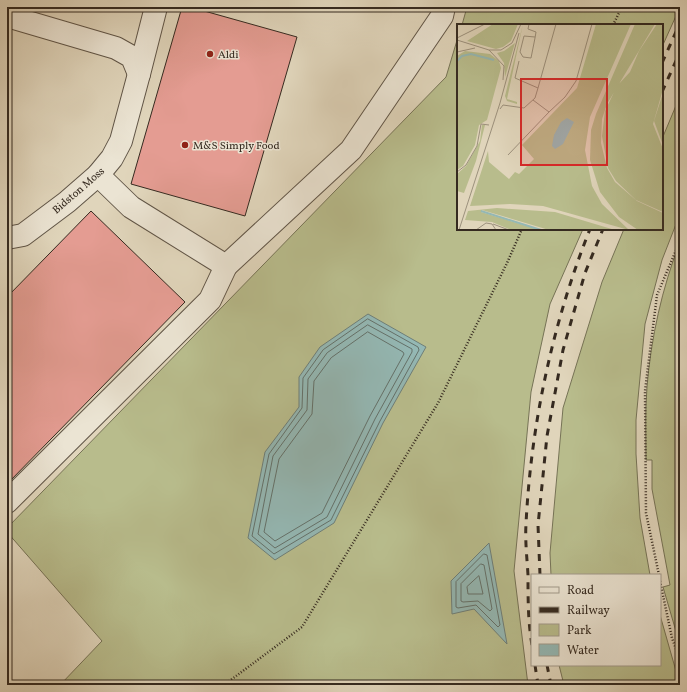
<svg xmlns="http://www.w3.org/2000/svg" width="687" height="692" font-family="Vollkorn,serif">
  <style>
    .green { fill: #b8bc8c; stroke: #767356 }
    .water { fill: #94b8b4; stroke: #6e7f79 }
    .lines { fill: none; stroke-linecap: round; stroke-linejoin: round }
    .shore { stroke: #64716a; stroke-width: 1 }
    .building { fill: #e49c92; stroke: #352a20 }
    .minor-casing { stroke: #605547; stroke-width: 24 }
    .path { stroke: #352a20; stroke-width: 2.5; stroke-dasharray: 1 2; stroke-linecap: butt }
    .minor { stroke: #ebe4d3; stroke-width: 22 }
    .rail { stroke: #352a20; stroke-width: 3; stroke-dasharray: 7 7; stroke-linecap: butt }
    .poi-dot { fill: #8f2418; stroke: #ebe4d3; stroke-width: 1.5 }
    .labels { text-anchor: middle; stroke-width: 3; stroke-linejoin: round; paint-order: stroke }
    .poi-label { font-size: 11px; fill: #352a20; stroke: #ebe4d3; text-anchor: start }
    .street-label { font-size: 11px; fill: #352a20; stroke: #ebe4d3 }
    .inset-river { fill: none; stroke: #94b8b4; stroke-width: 2 }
    .inset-road { fill: none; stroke: #9c917d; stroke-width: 1 }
    .view { fill: #d62828; fill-opacity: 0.15; stroke: #d62828; stroke-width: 2 }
    .inset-edge { fill: none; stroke: #352a20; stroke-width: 2 }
  </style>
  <rect width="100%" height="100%" fill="#e0d5bb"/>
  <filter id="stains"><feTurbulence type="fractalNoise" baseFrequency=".005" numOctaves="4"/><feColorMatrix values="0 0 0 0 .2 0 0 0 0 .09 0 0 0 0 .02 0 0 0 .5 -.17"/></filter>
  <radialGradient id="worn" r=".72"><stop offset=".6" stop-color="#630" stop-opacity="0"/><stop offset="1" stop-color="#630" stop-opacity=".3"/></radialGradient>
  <!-- green -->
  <g class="green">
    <polygon points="467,7 680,7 662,47 662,25 462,25"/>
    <polygon points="458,37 458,229 583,229 550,304 531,392 514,571 528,685 60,685 102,641 7,532 7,528 446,77"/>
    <polygon points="680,96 680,214 662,260 645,324 636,420 636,454 640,518 650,575 551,575 550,553 563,408 602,282 624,229 662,229 662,139"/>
    <path d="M680,242V645L663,587L670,585L652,489V460H646C646,436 645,411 647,387C651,338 662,288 680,242Z"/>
    <polygon points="660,615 680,685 564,685 559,665 660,665"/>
  </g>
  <!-- water -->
  <g class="water">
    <polygon points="368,314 426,347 383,423 334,523 275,560 248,538 265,452 299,407 299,377 320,347"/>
    <polygon points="489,543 507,644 474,609 452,614 451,581"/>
  </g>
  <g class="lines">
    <!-- shore -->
    <g class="shore">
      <polygon points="368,319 418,347 419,350 380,421 331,520 274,554 252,536 269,454 302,408 303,378 323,350"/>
      <polygon points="368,325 412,349 412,352 375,419 327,517 275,548 258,534 273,456 307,410 308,379 327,353"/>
      <polygon points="368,332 403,352 404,354 370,416 322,513 275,541 264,532 279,459 312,414 314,381 331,358"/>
      <polygon points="484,554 487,555 500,625 498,627 476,605 458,608 456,607 456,582"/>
      <polygon points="481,564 484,565 492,609 490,611 478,601 463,602 461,601 461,584"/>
      <polygon points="479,576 483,594 468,594 467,587"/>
    </g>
  </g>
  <!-- building -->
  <g class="building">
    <polygon points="182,7 190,7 297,37 245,216 131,184"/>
    <polygon points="91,211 185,302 7,484 7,297"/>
  </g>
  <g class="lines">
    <!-- minor casing -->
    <g class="minor-casing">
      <g id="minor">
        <polyline points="7,16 116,48 132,57 139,74 156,7"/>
        <polyline points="98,175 131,207 226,266 351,150 442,16 444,7"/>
        <polyline points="7,238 23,235 67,202 98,175 112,158 121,141 139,74"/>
        <polyline points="7,502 210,300 226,266"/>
      </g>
    </g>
    <!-- path -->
    <g class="path">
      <polyline points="613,25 622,7"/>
      <polyline points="659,575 646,513 645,391 657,295 680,241"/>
      <polyline points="660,581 672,638 680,660"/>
      <polyline points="224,685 302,627 438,403 507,263 522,229"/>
    </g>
    <!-- minor -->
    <use href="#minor" class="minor"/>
    <!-- rail -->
    <g class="rail">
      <polyline points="662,63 680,23"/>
      <polyline points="662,92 680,52"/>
      <polyline points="540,575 538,525 547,436 563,350 585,273 603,229"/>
      <path d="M532,645C528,622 528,599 528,575C527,558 525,541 526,524C531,423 553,322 590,229"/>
      <polyline points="535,665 538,685"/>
      <polyline points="547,665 551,685"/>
    </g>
  </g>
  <!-- markers -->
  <g class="poi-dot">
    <circle cx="210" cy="54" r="4"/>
    <circle cx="185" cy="145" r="4"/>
  </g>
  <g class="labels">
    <!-- poi labels -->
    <g class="poi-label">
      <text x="218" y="58">Aldi</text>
      <text x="193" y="149">M&amp;S Simply Food</text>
    </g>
    <!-- street labels -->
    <g class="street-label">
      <text transform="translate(78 190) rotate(-41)" y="4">Bidston Moss</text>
    </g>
  </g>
  <!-- overview -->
  <g transform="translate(457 24)">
    <rect width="206" height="206" fill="#e0d5bb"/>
    <path d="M36,0H61L54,17L46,23L39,25L10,17ZM66,0L50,75L60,78V80L50,77L48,72ZM139,0H174L133,93L128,126L135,162L145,180L172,206L86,182L53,180L13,182L31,127L32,138L52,155L58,148L62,150L77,135L65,121L120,64ZM178,0H198L150,80L145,95L144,119L150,144L158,158L180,177L206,189V206H181L162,193L143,168L133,136L134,106L139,90ZM200,0H204L206,4V65L196,100L206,125V188L179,176L159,157L151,144L145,112L148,87L160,62L173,48L182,27ZM58,19L48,53L47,39L40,29L47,27ZM8,27L33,30L42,37L44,44L30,96L22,101L18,121L6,142L0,146V32ZM206,69V121L197,97ZM25,101H28L19,137L7,169L0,167V150L9,142L23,117ZM40,184L98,188L158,206H92L25,186L24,188L83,206H54L35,198L8,196L11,187Z" fill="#b8bc8c"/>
    <path d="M110,94L117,98L106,120L98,125L95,122L97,111L104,98Z" fill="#94b8b4"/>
    <path class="inset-river" d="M0,37L5,32L14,30L37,36M24,187L84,206"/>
    <path class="inset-road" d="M72,0L71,5L79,8L78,14L74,34L66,33L63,28L67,12L78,13M0,14L28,0M0,16L32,26H44L55,19L64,0M32,26L47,42L46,56M0,28L18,24M62,37L58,54L81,64L99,0M76,76L92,88L108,73L119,57L135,0M43,85L46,81L67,84L78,74L81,64M51,131L92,88M0,148L9,141L20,122L24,100L32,101M36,200L52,206M2,206L43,79L62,9M19,206L29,199L35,200L39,206"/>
    <path class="view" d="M64,55H150V141H64Z"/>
    <rect width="206" height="206" class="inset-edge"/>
  </g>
  <!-- margin -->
  <rect width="687" height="692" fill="none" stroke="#e0d5bb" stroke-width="24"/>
  <rect x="8" y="8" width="671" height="676" fill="none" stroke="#352a20" stroke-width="2"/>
  <rect x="12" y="12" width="663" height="668" fill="none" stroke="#352a20"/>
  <!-- legend -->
  <rect x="531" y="574" width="130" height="92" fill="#ebe4d3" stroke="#a29a8b"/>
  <rect x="539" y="587" width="20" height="6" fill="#ebe4d3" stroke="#a29a8b"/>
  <text x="567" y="594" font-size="12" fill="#352a20">Road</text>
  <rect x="539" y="607" width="20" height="6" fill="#352a20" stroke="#a29a8b"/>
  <text x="567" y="614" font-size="12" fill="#352a20">Railway</text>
  <rect x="539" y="624" width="20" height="12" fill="#b8bc8c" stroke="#a29a8b"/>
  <text x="567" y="634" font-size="12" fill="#352a20">Park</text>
  <rect x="539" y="644" width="20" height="12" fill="#94b8b4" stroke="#a29a8b"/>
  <text x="567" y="654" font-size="12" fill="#352a20">Water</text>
  <rect width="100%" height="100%" filter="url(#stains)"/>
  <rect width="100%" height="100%" fill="url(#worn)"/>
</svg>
